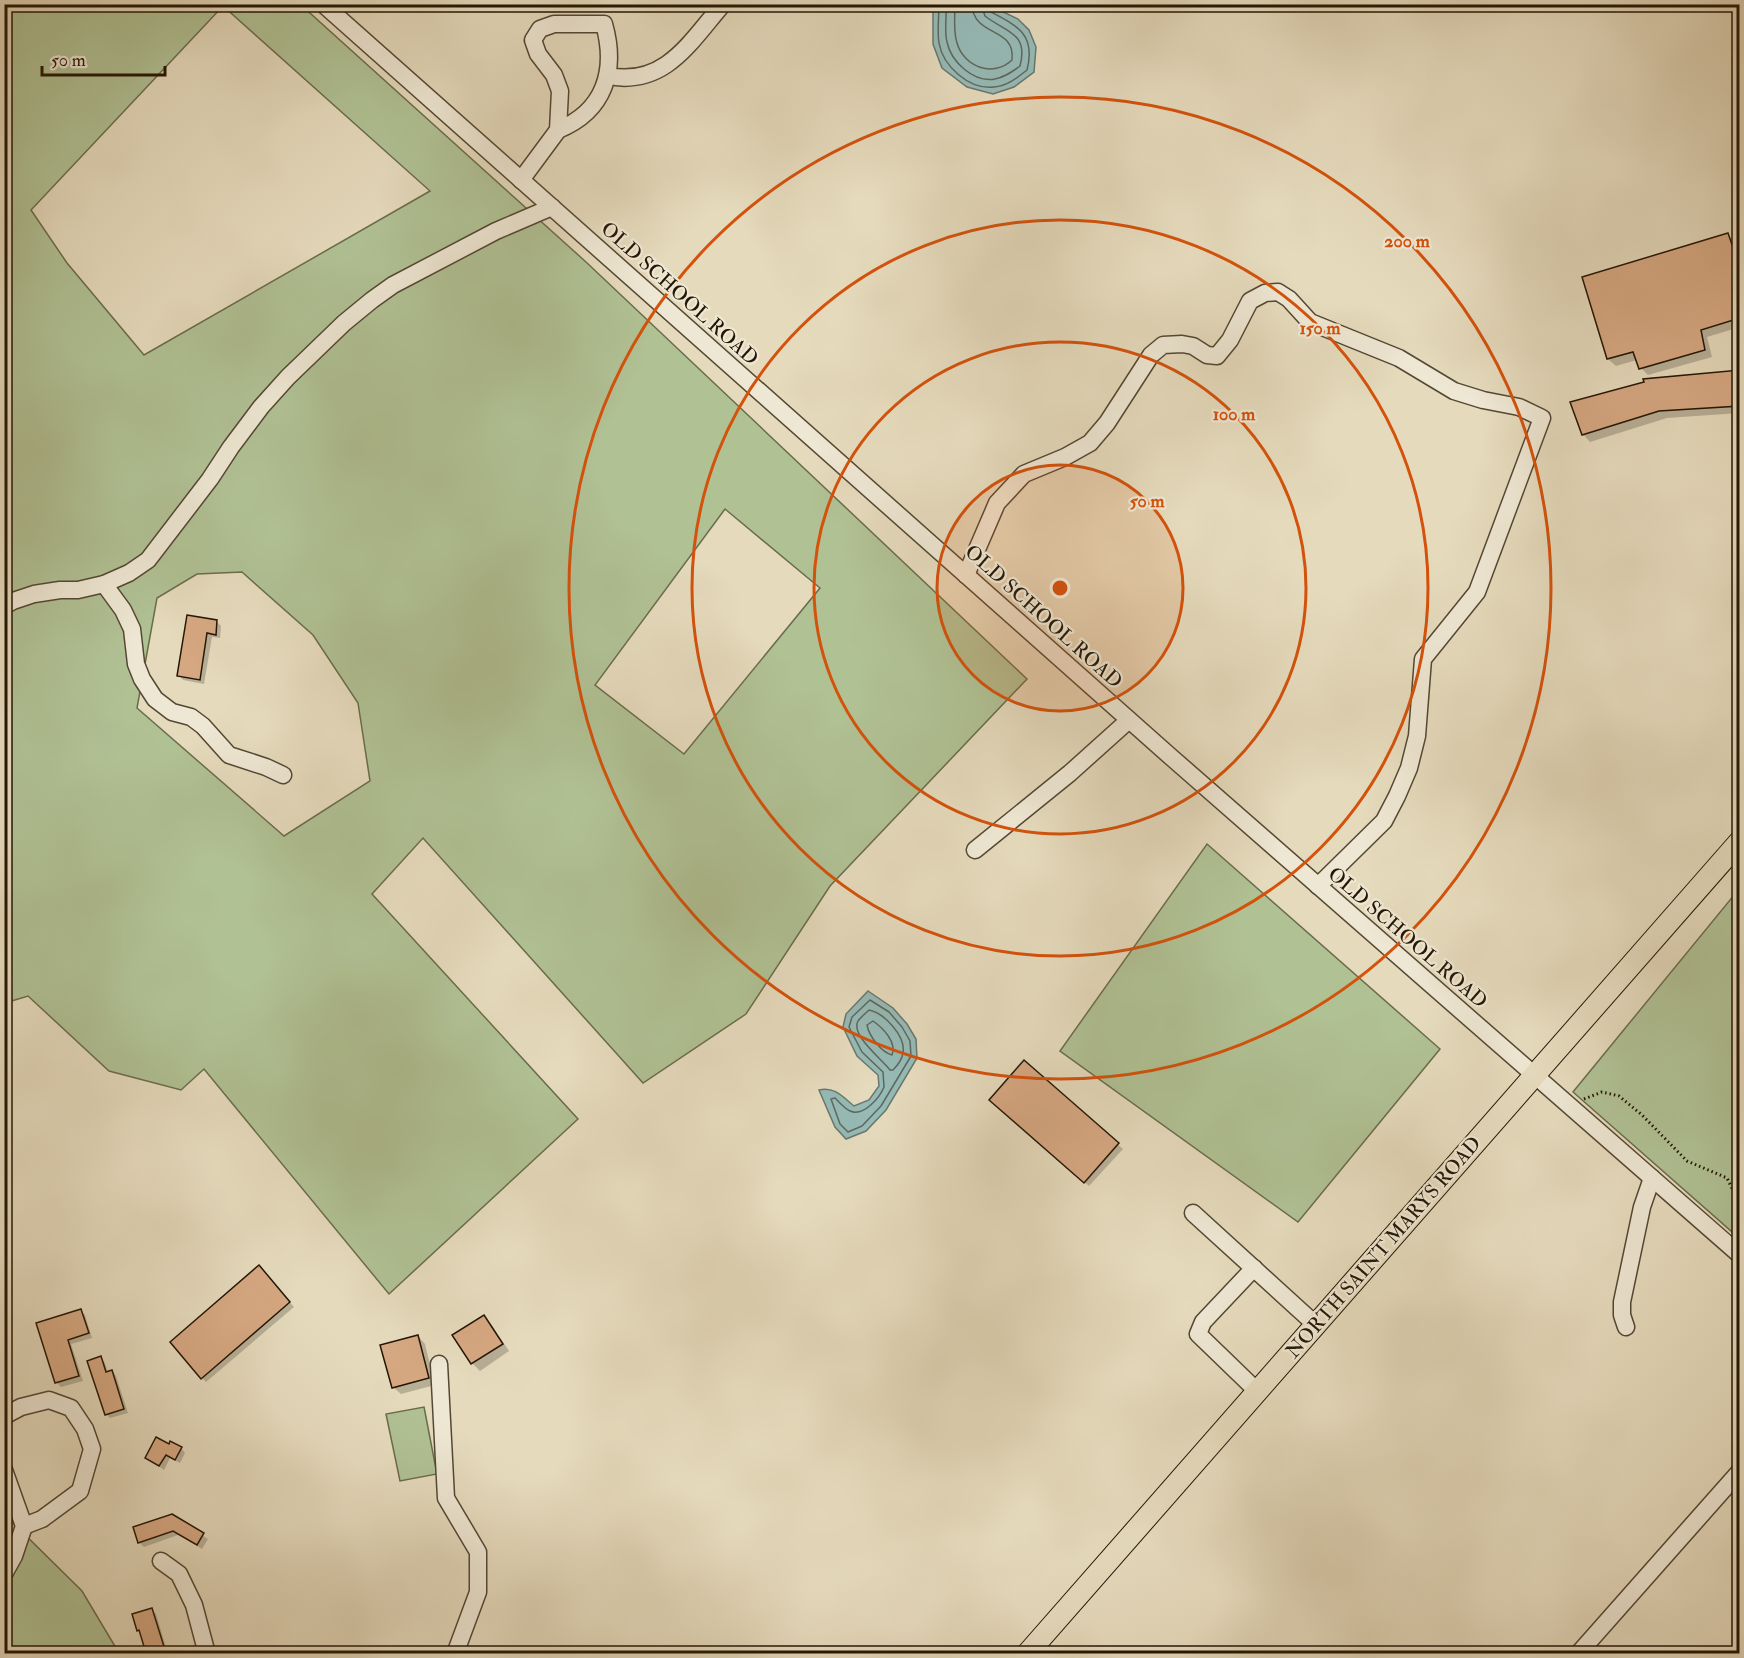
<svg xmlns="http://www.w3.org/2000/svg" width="1744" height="1658" font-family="'IM FELL Double Pica',serif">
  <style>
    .green { fill: #b0c194; stroke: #6a6c4c; stroke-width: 1.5; fill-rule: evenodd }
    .water { fill: #96bab6; stroke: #68786f; stroke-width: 1.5 }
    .shadow { fill: #0003 }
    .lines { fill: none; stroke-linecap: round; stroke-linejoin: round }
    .shore { stroke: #5d685e; stroke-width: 1.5 }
    .building { fill: #d6a882; stroke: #241605; stroke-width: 1.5 }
    .minor-casing { stroke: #544733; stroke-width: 19 }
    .major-casing { stroke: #241605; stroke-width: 23 }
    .path { stroke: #241605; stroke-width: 3; stroke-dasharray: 1.5 3; stroke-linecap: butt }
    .minor { stroke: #eee7d3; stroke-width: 16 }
    .major { stroke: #e5dabc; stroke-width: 21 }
    .ring { fill: none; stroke: #d4520b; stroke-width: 3 }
    .labels { text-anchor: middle; stroke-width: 4.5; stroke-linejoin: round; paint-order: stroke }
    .street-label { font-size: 20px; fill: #241605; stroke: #eee7d3 }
    .centre { fill: #d4520b; stroke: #eee7d3; stroke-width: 3 }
    .ring-label { font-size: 18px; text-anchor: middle; font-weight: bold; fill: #d4520b; stroke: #eee7d3; stroke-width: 4.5; stroke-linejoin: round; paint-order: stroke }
  </style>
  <rect width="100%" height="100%" fill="#e5dabc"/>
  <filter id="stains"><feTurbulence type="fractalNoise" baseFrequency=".00333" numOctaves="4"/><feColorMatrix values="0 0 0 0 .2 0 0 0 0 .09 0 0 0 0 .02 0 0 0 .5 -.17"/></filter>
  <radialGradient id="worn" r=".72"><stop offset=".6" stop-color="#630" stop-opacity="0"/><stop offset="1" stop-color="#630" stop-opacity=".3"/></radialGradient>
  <!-- green -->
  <g class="green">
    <path d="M5,5H301L586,262L1027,679L830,886L746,1014L643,1083L423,838L372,894L578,1119L389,1294L204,1069L181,1090L109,1071L28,996L5,1003ZM223,6L430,191L144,355L67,263L31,210ZM725,509L820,588L684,754L595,685ZM242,572L313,635L358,703L370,781L284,836L137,708L157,598L197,574Z"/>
    <polygon points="1207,844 1440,1049 1298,1222 1060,1051"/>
    <polygon points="1739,889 1739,1238 1573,1092"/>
    <polygon points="424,1407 437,1474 400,1481 386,1414"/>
    <polygon points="4,1514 82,1591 119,1653 5,1653"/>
  </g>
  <!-- water -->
  <g class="water">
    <polygon points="933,5 989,5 1018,19 1029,30 1036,47 1034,72 1014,87 993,94 967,87 942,68 933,44"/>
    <path d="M868,991L893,1008L907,1024L916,1039L917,1058L886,1110L866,1131L846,1139L835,1127L819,1090C834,1086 843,1097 854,1106L869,1100L879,1086L878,1075L857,1056L843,1027L846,1014Z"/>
  </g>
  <!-- shadow -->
  <g class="shadow">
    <polygon points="1728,235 1735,242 1740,256 1740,327 1707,337 1712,357 1648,375 1641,368 1637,360 1616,366 1608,359"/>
    <polygon points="1740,372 1740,413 1667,418 1590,442 1583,434"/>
    <polygon points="188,617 216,621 221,626 220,638 212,637 204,684 183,680 179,675"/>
    <polygon points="1024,1062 1123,1149 1089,1186 996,1104"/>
    <polygon points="263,1272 294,1307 206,1382 202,1378"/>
    <polygon points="80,1311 85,1315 92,1338 71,1344 83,1381 61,1387 57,1383 38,1324"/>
    <polygon points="484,1317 491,1324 509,1351 480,1371 472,1363 454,1336"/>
    <polygon points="418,1336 425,1344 435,1385 401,1394 393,1387"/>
    <polygon points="101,1358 105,1363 108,1373 112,1371 116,1376 128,1413 110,1418 106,1414"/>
    <polygon points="169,1446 181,1448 185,1453 180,1463 170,1458 164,1470 147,1458"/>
    <polygon points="172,1516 208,1539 202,1549 178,1535 144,1547 139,1542"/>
    <polygon points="151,1610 156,1614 168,1654 148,1654 142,1634 138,1630"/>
  </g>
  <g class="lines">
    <!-- shore -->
    <g class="shore">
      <path d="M939,4C939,17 937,31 939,43C943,66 969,90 994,87C1007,86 1017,78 1027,70C1036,35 1018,26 991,12L988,4"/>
      <path d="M946,4C947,16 944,31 947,42C951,62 974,83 995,79C1005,77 1012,72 1020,66C1029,32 1005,32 985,16L981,4"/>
      <path d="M955,4C955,16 953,31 957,43C964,67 993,78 1012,60C1016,26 973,38 972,4"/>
      <path d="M870,1000L889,1012L902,1027L910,1041L911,1056L881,1106L862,1126L848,1132L840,1124L831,1099L835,1098C839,1102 845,1109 850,1111C864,1117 880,1097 884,1087L883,1072L862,1052L849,1027L852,1017Z"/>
      <path d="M869,1010C884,1013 906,1036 903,1053C902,1059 897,1066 893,1070H890C883,1060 850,1035 858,1021C861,1017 866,1013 869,1010Z"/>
      <path d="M873,1021C883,1028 897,1042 892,1055C881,1052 869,1036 867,1025Z"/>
    </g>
  </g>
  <!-- building -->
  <g class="building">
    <polygon points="1728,233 1740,268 1740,318 1701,330 1705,350 1639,369 1633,352 1607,359 1582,277"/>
    <polygon points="1740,370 1740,406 1659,411 1582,435 1570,402 1644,382 1643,379"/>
    <polygon points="187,615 217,620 216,635 207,633 200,680 177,676"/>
    <polygon points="1024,1060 1119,1143 1084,1183 989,1100"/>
    <polygon points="259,1265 290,1302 201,1379 170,1342"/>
    <polygon points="81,1309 89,1333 68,1340 79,1376 55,1383 36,1323"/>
    <polygon points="484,1315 503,1344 471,1364 452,1335"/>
    <polygon points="418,1335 429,1378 392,1388 380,1345"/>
    <polygon points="101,1356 106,1372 112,1370 124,1409 105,1415 87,1361"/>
    <polygon points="156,1437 169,1444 170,1441 182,1447 175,1460 166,1455 159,1466 145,1458"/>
    <polygon points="172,1514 204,1533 197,1545 173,1531 138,1543 133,1527"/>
    <polygon points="152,1608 166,1653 146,1653 139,1630 137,1631 132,1614"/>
  </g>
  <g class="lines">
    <!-- minor casing -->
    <g class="minor-casing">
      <g id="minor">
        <polyline points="323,4 1171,757 1740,1255"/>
        <path d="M608,76C665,87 690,42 723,4"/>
        <path d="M521,180L558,130L560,91L554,75L538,54L533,40L540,29L554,24H604C617,70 605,111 558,130"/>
        <polyline points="966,575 997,503 1024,474 1065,457 1090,443 1107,423 1151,355 1163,345 1182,344 1193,346 1207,355 1217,356 1230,340 1250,301 1265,293 1278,292 1289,299 1310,322 1399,358 1454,391 1483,400 1519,407 1542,418 1477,592 1423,659 1417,736 1409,768 1397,796 1384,821 1318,886"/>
        <polyline points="104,584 123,610 132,629 136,664 142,679 155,699 172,712 191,717 203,726 229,755 266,767 283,775"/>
        <polyline points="4,606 13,601 34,594 60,590 78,590 104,584 129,573 148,560 210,479 231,447 261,407 288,377 344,323 372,300 393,285 496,231 552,207"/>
        <polyline points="975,850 1070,773 1129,720"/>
        <polyline points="1193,1213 1316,1325"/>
        <polyline points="1254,1268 1203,1322 1198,1334 1258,1392"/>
        <polyline points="1626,1327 1622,1315 1622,1302 1642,1207 1652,1178"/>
        <polyline points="439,1364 446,1498 478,1552 478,1592 455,1654"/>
        <polyline points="4,1416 21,1407 49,1400 71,1408 85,1429 92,1449 80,1491 42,1519 24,1526"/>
        <polyline points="4,1470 24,1526 14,1556 4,1574"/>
        <polyline points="161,1561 179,1574 194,1605 207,1654"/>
        <polyline points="1578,1654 1740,1471"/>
      </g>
    </g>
    <!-- major casing -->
    <g class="major-casing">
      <polyline id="major" points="1027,1654 1740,841"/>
    </g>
    <!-- path -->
    <polyline class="path" points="1584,1099 1602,1092 1619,1096 1642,1115 1687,1161 1727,1178 1740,1205"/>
    <!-- minor -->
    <use href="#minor" class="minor"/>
    <!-- major -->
    <use href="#major" class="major"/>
  </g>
  <!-- distance rings -->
  <circle cx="1060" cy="588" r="123" fill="#d4520b" fill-opacity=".12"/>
  <g class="ring">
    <circle cx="1060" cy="588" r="123"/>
    <circle cx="1060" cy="588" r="246"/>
    <circle cx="1060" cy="588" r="368"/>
    <circle cx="1060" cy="588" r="491"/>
  </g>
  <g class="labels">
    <!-- street labels -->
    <g class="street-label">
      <text transform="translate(680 293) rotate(42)" y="7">OLD SCHOOL ROAD</text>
      <text transform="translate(1044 616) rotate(42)" y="7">OLD SCHOOL ROAD</text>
      <text transform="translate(1408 937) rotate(41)" y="7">OLD SCHOOL ROAD</text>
      <text transform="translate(1383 1247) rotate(-49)" y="7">NORTH SAINT MARYS ROAD</text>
    </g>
  </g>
  <circle cx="1060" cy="588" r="9" class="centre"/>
  <g class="ring-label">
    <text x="1407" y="247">200 m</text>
    <text x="1320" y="334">150 m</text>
    <text x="1234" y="420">100 m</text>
    <text x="1147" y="507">50 m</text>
  </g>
  <!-- margin -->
  <rect width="1744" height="1658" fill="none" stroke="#e5dabc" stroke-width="24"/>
  <rect x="6" y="6" width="1732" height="1646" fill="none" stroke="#241605" stroke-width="3"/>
  <rect x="12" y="12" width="1720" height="1634" fill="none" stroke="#241605" stroke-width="1.5"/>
  <!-- scale -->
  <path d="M42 66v9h123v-9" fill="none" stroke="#241605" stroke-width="3"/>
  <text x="51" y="66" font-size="18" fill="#241605" stroke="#eee7d3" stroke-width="4.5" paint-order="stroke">50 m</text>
  <rect width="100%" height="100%" filter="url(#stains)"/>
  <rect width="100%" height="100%" fill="url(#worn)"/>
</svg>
